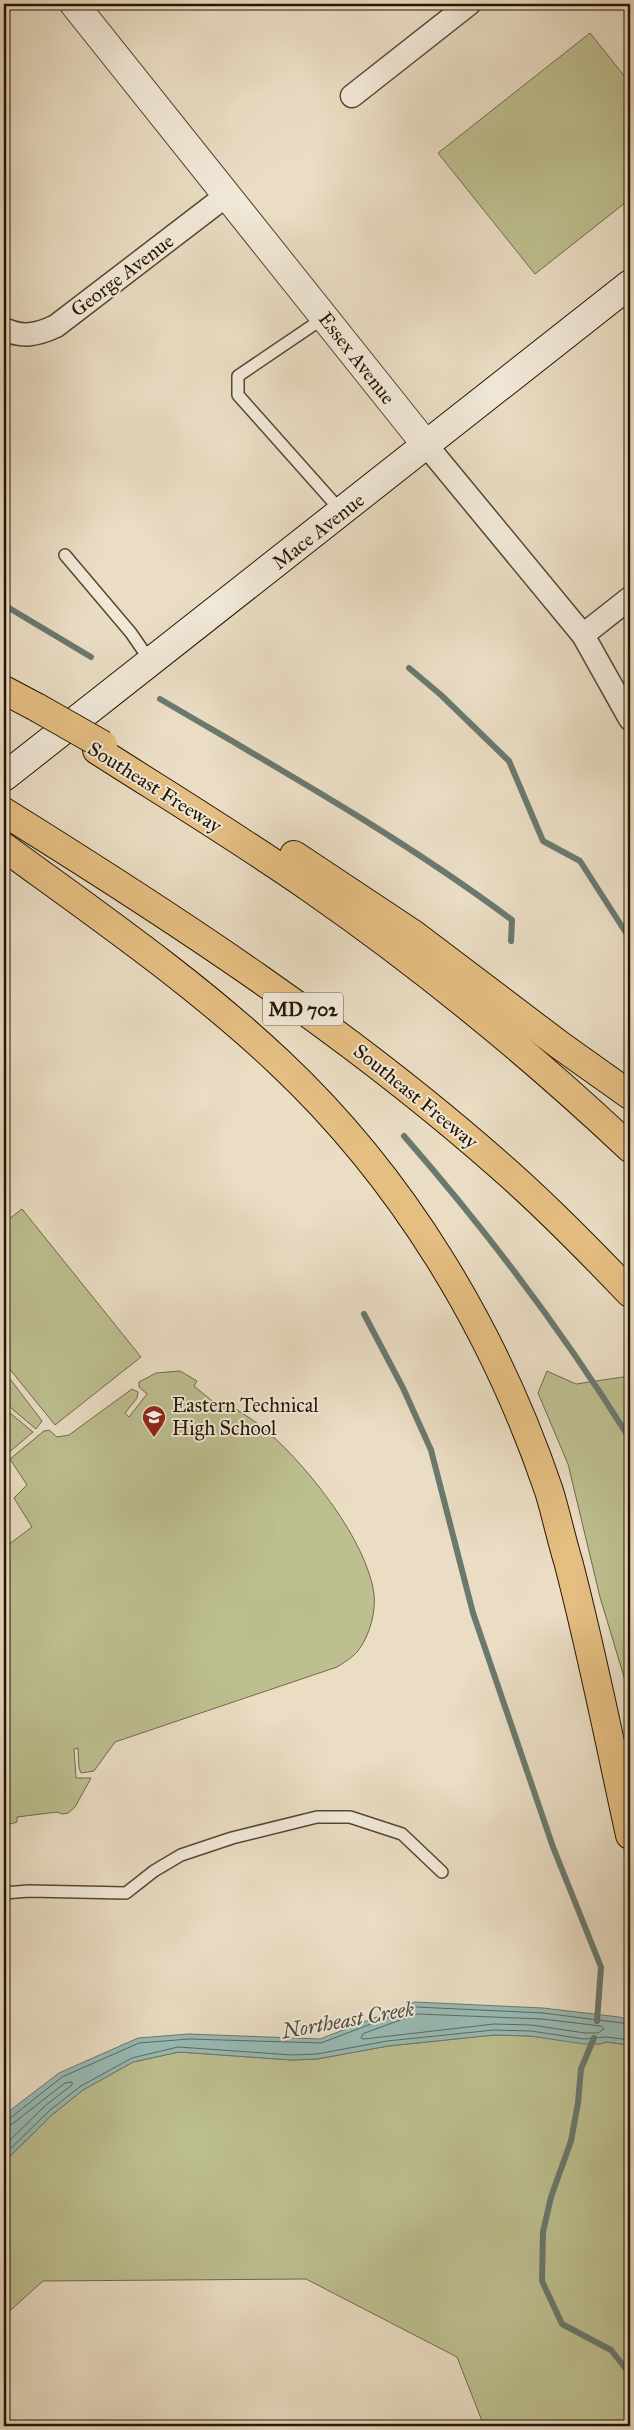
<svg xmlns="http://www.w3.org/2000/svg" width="634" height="2430" font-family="'IM FELL Great Primer',serif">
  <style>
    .green { fill: #bdbf90; stroke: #706a48 }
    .water { fill: #98bbb6; stroke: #6a796e }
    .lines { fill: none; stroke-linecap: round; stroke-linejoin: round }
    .shore { stroke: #5e685c; stroke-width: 1 }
    .stream { stroke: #6a796e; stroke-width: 6 }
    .service-casing { stroke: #564732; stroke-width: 14 }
    .minor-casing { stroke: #564732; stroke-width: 25 }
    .tertiary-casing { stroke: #564732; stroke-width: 30 }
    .secondary-casing { stroke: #241501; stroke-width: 30 }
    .motorway-casing { stroke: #241501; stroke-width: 30 }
    .service { stroke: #f1e9d9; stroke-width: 11 }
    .minor { stroke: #f1e9d9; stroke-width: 22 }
    .tertiary { stroke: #f1e9d9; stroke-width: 28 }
    .secondary { stroke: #f1e9d9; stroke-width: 28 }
    .motorway { stroke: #e5be82; stroke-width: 28 }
    .motorway-bridge-casing { stroke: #241501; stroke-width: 30; stroke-linecap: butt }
    .motorway-bridge { stroke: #e5be82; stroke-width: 28 }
    .labels { text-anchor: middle; stroke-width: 4; stroke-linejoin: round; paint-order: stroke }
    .shield { fill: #f1e9d9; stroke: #625542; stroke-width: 1 }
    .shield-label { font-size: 19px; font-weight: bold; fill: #241501 }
    .street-label { font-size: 20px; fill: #241501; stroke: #f1e9d9 }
    .poi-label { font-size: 20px; fill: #241501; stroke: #f1e9d9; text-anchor: start }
    .water-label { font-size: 21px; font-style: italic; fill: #4d4f40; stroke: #f1e9d9 }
  </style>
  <rect width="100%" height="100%" fill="#eaddc4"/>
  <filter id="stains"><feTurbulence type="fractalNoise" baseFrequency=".004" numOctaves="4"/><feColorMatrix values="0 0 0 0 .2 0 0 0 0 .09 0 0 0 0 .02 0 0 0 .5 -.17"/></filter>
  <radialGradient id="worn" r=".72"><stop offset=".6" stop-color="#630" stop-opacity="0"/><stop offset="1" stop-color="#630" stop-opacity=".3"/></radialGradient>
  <!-- green -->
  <g class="green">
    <polygon points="590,33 630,83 630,199 535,274 438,153"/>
    <polygon points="22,1209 141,1357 55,1425 4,1362 4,1223"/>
    <polygon points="4,1371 42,1421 36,1429 4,1402"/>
    <path d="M180,1371L197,1381L194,1386L217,1405L222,1400C238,1411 255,1420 269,1433C308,1467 367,1541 374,1594C376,1611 370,1634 360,1648C355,1656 345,1662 337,1667L115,1742L94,1771L81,1773L79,1768L78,1748L74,1749L76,1778H91L75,1807L68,1813L62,1814L57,1812L17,1817V1822L4,1826V1548L32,1527L14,1498L27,1485L10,1459L44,1431L49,1430L57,1437L69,1435L132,1389L138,1392L137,1398L125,1413L129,1417L147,1394L139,1387V1382L156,1373Z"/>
    <polygon points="547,1371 576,1384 630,1376 630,1697 600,1597 568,1464 538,1393"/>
    <polygon points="4,1408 33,1432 7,1454 4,1450"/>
    <polygon points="494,2035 530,2036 600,2044 606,2042 630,2045 630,2426 484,2426 457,2357 306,2279 43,2281 4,2316 4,2162 53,2114 83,2090 133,2062 179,2052 292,2060 317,2059 388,2046"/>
  </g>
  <!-- water -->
  <polygon class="water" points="415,2002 543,2008 619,2017 630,2020 630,2045 606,2042 600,2044 584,2044 530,2036 494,2035 388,2046 317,2059 292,2060 179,2052 133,2062 83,2090 53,2114 4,2162 4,2117 8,2112 59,2073 138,2038 189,2034 320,2039"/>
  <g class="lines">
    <!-- shore -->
    <g class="shore">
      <polygon points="417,2014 542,2019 601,2026 604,2029 598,2033 585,2033 531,2025 494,2024 364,2039 361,2038 363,2034"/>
      <polyline points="4,2120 9,2119 62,2077 139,2043 189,2039 321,2043 416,2007 543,2013 630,2024"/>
      <polyline points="4,2126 12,2124 65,2083 72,2082 72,2085 46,2105 4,2146"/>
      <polyline points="4,2155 50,2110 81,2086 132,2058 178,2047 292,2055 317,2054 387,2041 494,2030 531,2031 584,2039 606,2037 630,2040"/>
    </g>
    <!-- stream -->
    <g class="stream">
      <polyline points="4,605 91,657"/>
      <polyline points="409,668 441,695 509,761 543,841 580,861 630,939"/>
      <path d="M160,699C279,769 401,837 512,920L511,941"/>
      <path d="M404,1136C487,1231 563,1332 630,1439"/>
      <polyline points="364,1314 403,1388 431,1450 473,1613 553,1847 601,1967 597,2021"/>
      <polyline points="594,2038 581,2069 578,2103 571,2141 551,2197 543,2232 542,2281 562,2324 611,2350 630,2374"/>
    </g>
    <!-- service casing -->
    <g class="service-casing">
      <g id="service">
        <polyline points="325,317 238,376 238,395 342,512"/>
        <polyline points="65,555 131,633 151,662"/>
        <polyline points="4,1893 29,1891 126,1893 154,1871 181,1855 232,1838 317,1817 350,1817 402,1834 442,1872"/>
      </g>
    </g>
    <!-- minor casing -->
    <g class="minor-casing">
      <g id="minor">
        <polyline points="352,96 469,4"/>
        <path d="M4,329C22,338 37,335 56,326L227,195"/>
        <polyline points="427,446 583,635 630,719"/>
        <polyline points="583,635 630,598"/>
      </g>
    </g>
    <!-- tertiary casing -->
    <g class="tertiary-casing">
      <polyline id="tertiary" points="74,4 427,446"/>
    </g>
    <!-- secondary casing -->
    <g class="secondary-casing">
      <polyline id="secondary" points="4,777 630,284"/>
    </g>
    <!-- motorway casing -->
    <g class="motorway-casing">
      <g id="motorway">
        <polyline points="4,690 38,708"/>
        <path d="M97,750C169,796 243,841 313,890C425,968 531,1055 630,1148"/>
        <path d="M4,812C176,919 347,1031 499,1165C545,1205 588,1249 630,1293"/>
        <path d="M4,847C97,915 194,982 278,1061C403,1178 494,1329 549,1491C556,1514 561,1538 568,1561C592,1652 610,1744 630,1835"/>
        <polyline points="294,855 413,934 561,1046 630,1095"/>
      </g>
    </g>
    <!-- service -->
    <use href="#service" class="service"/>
    <!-- minor -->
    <use href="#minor" class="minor"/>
    <!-- tertiary -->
    <use href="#tertiary" class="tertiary"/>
    <!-- secondary -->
    <use href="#secondary" class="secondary"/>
    <!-- motorway -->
    <use href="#motorway" class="motorway"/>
    <!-- motorway-bridge casing -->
    <g class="motorway-bridge-casing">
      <polyline id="motorway-bridge" points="38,708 103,745"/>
    </g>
    <!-- motorway-bridge -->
    <use href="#motorway-bridge" class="motorway-bridge"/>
  </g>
  <!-- icons -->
  <defs>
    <g id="school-pin" transform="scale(1.25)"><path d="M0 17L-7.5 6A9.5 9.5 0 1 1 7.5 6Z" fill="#8f2418" stroke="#f1e9d9"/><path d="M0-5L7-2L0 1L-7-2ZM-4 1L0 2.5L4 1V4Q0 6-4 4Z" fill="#fff"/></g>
  </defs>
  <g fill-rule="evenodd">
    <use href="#school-pin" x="154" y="1417"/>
  </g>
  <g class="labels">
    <!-- shield labels -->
    <rect class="shield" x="263" y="992.5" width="80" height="33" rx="4"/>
    <g class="shield-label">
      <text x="303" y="1016">MD 702</text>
    </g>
    <!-- street labels -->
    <g class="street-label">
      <text transform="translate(122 275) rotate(-37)" y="7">George Avenue</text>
      <text transform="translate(357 358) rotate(52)" y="7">Essex Avenue</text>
      <text transform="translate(318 531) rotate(-38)" y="7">Mace Avenue</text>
      <text transform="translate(155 787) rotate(32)" y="7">Southeast Freeway</text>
      <text transform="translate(416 1096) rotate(39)" y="7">Southeast Freeway</text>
    </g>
    <!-- poi labels -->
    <g class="poi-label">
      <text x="172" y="1412">Eastern Technical<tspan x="172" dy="23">High School</tspan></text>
    </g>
    <!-- water labels -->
    <g class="water-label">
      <text transform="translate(348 2020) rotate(-10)" y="7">Northeast Creek</text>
    </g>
  </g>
  <!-- margin -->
  <rect width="634" height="2430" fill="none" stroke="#eaddc4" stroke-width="20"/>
  <rect x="5" y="5" width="624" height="2420" fill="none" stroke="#241501" stroke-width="2.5"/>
  <rect x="10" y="10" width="614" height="2410" fill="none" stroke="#241501"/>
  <rect width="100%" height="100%" filter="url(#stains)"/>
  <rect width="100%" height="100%" fill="url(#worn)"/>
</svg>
